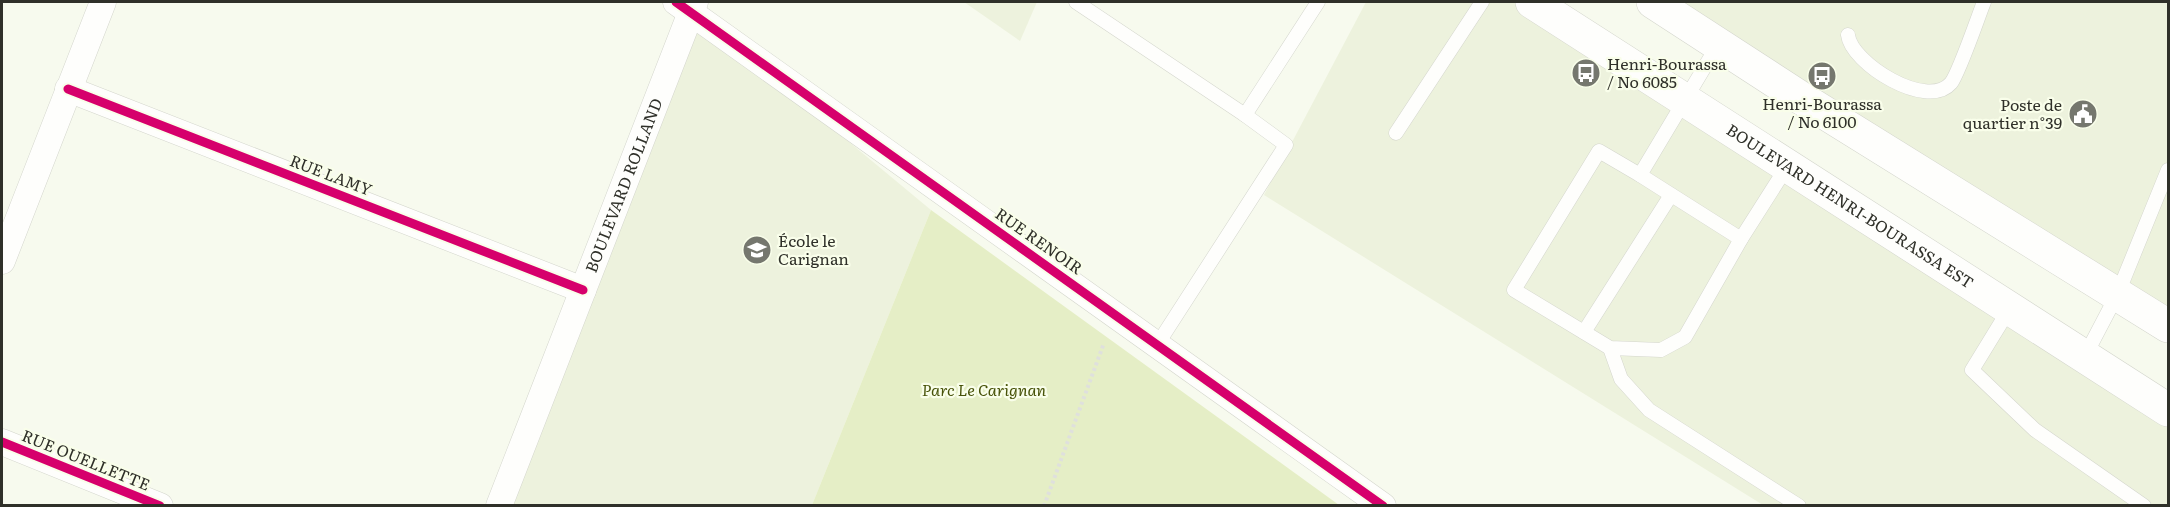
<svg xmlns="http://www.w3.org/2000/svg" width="2170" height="507" font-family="Literata,serif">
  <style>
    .built { fill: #edf2dd }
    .green { fill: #e5eec6 }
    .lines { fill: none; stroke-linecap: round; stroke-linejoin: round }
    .service-casing { stroke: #d4d6cd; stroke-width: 15 }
    .minor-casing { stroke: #d4d6cd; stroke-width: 27 }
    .primary-casing { stroke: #d4d6cd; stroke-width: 34 }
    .path { stroke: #dfe0dd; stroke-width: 4; stroke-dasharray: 3 3; stroke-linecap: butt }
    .service { stroke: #fefefc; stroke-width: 14 }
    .minor { stroke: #fefefc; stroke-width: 26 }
    .primary { stroke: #fefefc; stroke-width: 33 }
    .cycleway-casing { stroke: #f9feea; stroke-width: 13 }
    .cycleway { stroke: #d6006c; stroke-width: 9 }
    .labels { text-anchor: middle; stroke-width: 4.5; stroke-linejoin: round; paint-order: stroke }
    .poi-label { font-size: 16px; fill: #2f3029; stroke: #f9feea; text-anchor: start }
    .street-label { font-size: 16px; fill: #2f3029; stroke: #f9feea }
    .park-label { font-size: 16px; font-style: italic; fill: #475208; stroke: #f9feea }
  </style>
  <rect width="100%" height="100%" fill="#f7faee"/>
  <!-- built -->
  <g class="built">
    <polygon points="964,2 1037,2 1020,41"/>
    <polygon points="1366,2 1530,2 2168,410 2168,505 1763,505 1264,195"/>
    <polygon points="1657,2 2168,2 2168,327"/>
    <polygon points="691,11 931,210 812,505 499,506"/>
  </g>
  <!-- green -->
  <polygon class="green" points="931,210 1339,505 812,505"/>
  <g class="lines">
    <!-- service casing -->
    <g class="service-casing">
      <g id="service">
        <polyline points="1076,2 1245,115 1318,2"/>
        <path d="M1848,35C1851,63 1927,111 1951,83C1959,73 1978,17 1984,2"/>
        <polyline points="1719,43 1640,175 1741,239 1788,165"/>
        <polyline points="1396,133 1482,2"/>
        <polyline points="1640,175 1599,151 1514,290 1610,348 1661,350 1685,337 1741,239"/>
        <polyline points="2010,308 1972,370 2035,430 2144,506"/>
        <polyline points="1584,332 1671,195"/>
        <polyline points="1157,345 1286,145 1245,115"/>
        <polyline points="1610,348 1621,379 1649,410 1799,506"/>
        <polyline points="2085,356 2118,293 2168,170"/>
      </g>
    </g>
    <!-- minor casing -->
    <g class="minor-casing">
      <g id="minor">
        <polyline points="676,2 1383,506"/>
        <polyline points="68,89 583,290"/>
        <polyline points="2,261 103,2"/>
        <polyline points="2,442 160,506"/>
        <path id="s1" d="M499,506L695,2"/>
      </g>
    </g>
    <!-- primary casing -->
    <g class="primary-casing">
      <g id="primary">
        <path id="s2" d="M1532,2L2168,410"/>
        <polyline points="1653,2 1801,98 2168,326"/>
      </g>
    </g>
    <!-- path -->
    <polyline class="path" points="1044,506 1104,343"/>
    <!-- service -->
    <use href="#service" class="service"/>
    <!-- minor -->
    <use href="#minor" class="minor"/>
    <!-- primary -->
    <use href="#primary" class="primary"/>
    <!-- cycleway casing -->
    <g class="cycleway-casing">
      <g id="cycleway">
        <polyline points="676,2 1383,506"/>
        <polyline points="68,89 583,290"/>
        <polyline points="2,442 160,506"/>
      </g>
    </g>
    <!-- cycleway -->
    <use href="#cycleway" class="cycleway"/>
  </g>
  <!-- icons -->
  <defs>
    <g id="bus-disc" transform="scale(1.5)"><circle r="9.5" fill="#75776e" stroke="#f9feea"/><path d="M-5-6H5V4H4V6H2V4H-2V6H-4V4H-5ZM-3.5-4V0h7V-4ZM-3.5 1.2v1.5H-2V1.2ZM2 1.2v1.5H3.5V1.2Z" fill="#fff"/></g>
    <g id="civic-disc" transform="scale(1.5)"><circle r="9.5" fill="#75776e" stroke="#f9feea"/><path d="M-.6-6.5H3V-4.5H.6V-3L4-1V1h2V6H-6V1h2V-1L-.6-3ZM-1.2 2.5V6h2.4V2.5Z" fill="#fff"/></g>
    <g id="school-disc" transform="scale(1.5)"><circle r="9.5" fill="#75776e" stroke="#f9feea"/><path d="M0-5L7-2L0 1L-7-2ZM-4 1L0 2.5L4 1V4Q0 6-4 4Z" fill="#fff"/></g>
  </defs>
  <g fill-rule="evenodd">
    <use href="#bus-disc" x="1586" y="73"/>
    <use href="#bus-disc" x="1822" y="76"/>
    <use href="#civic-disc" x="2083" y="114"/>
    <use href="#school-disc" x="757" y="250"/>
  </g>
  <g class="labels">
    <!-- poi labels -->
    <g class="poi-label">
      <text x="1607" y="70">Henri-Bourassa<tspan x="1607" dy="18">/ No 6085</tspan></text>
      <text x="1822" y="110" text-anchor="middle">Henri-Bourassa<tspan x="1822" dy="18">/ No 6100</tspan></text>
      <text x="2062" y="111" text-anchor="end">Poste de<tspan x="2062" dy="18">quartier n°39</tspan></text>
      <text x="778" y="247">École le<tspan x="778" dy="18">Carignan</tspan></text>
    </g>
    <!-- street labels -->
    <g class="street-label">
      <text transform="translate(331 175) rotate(21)" y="6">RUE LAMY</text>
      <text dy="6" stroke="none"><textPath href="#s1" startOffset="344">BOULEVARD ROLLAND</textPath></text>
      <text dy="6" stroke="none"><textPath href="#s2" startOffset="378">BOULEVARD HENRI-BOURASSA EST</textPath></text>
      <text transform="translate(1039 241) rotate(35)" y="6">RUE RENOIR</text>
      <text transform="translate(86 460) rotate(22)" y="6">RUE OUELLETTE</text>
    </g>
    <!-- park labels -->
    <g class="park-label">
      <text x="984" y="396">Parc Le Carignan</text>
    </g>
  </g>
  <!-- border -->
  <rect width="2170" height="507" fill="none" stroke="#2f3029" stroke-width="6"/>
</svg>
